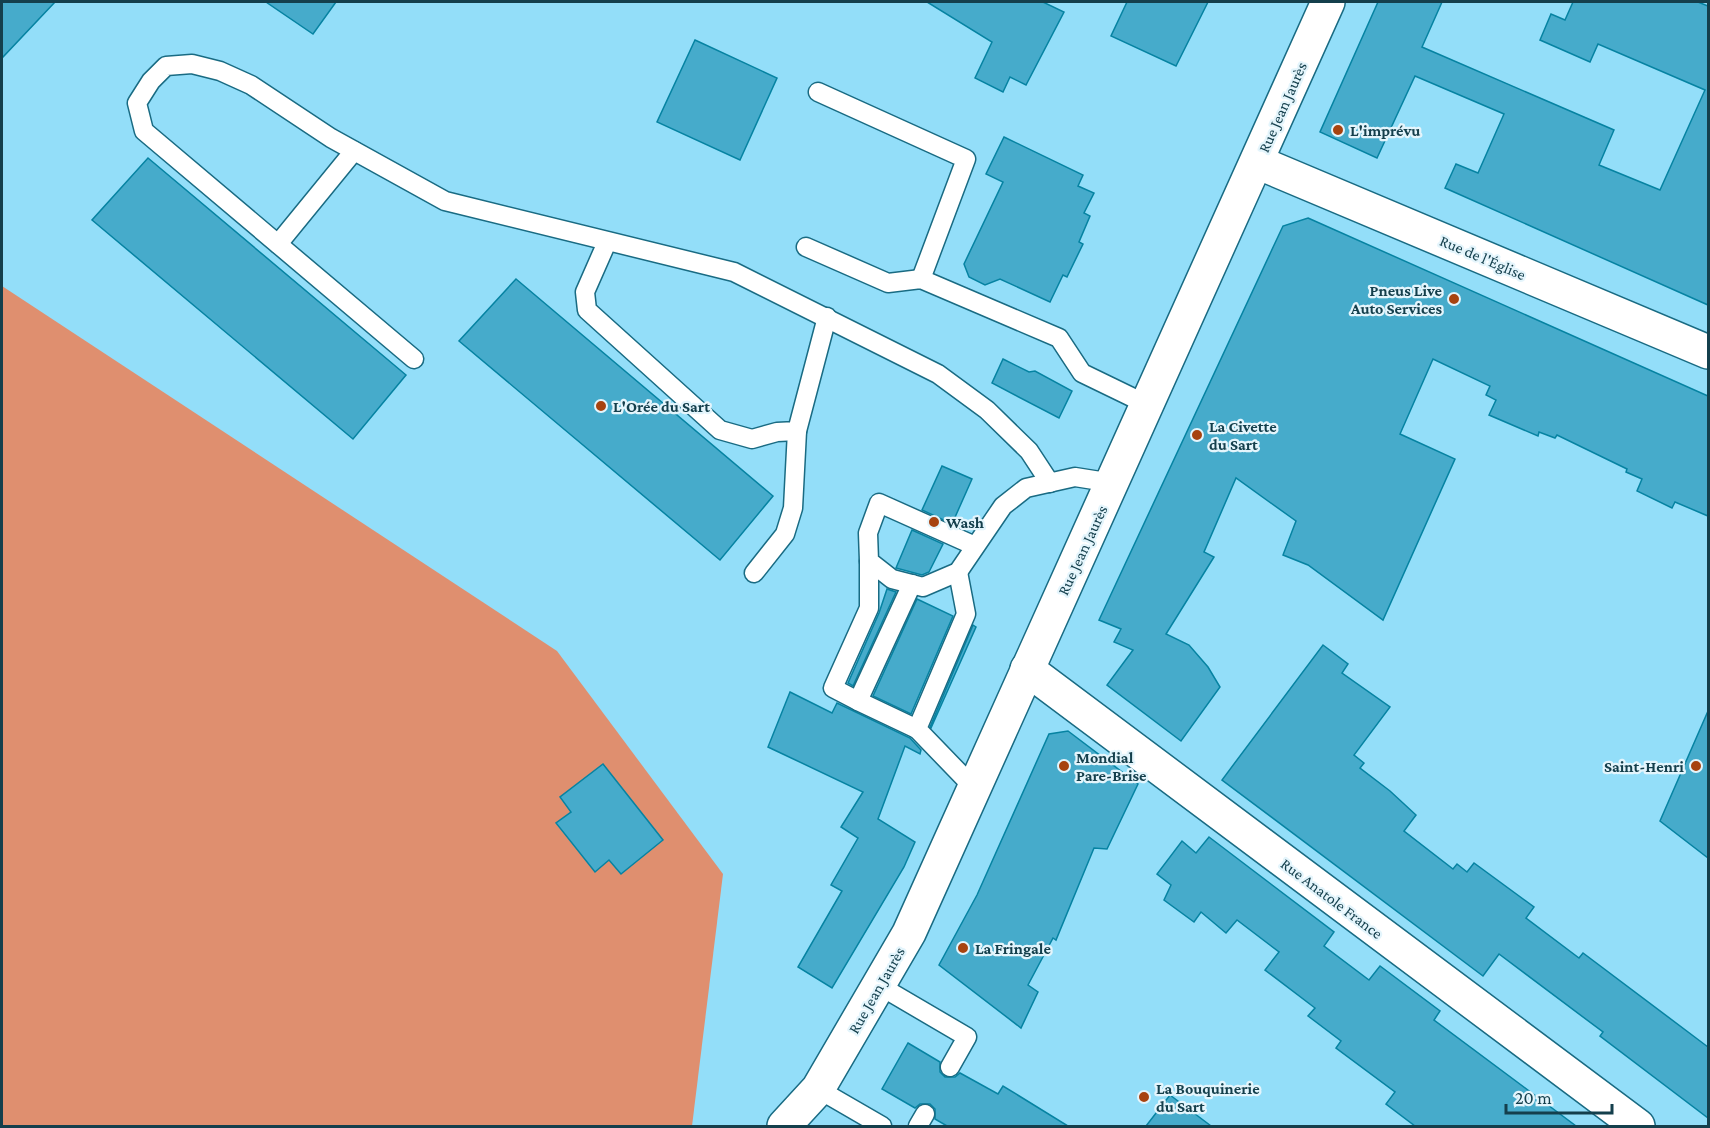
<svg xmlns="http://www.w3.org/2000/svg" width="1710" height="1128" font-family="'Crimson Pro',serif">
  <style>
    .green { fill: #df8f6f }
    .building { fill: #46abcb; stroke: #0683a2; stroke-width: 1.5 }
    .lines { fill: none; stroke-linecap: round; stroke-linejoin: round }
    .lane-casing { stroke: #196b83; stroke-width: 21 }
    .street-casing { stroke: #196b83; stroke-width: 36 }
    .primary-casing { stroke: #196b83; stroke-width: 36 }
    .lane { stroke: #fff; stroke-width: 18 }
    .street { stroke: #fff; stroke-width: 33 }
    .primary { stroke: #fff; stroke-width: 33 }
    .poi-dot { fill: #a74310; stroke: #e4f5fc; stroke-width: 2 }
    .labels { text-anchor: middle; stroke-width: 4.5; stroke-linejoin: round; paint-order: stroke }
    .street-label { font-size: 16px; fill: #143f4c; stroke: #e4f5fc }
    .poi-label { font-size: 16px; font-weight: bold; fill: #143f4c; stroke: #e4f5fc; text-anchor: start }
  </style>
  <rect width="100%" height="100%" fill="#93def9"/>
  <!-- green -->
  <polygon class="green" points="2,286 557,651 723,874 692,1126 2,1126"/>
  <!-- building -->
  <g class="building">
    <polygon points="2,2 55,2 2,58"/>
    <polygon points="266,2 336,2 313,34"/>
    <polygon points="927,2 1043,2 1064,12 1026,85 1010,77 1003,92 975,78 992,42"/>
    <polygon points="1127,2 1208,2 1176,66 1111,36"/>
    <polygon points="1378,2 1442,2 1422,47 1614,130 1599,165 1660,190 1705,90 1598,44 1590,62 1540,40 1551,14 1565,20 1573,2 1698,2 1708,6 1708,305 1445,188 1456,164 1478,173 1504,114 1415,76 1377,158 1320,132"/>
    <polygon points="695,40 777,78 740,160 657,122"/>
    <polygon points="1004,137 1083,175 1078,186 1094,193 1084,213 1090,216 1079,242 1083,244 1067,277 1063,275 1050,302 1000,279 985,285 969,277 964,264 1003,182 986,174"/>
    <polygon points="148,158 406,375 353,439 92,220"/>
    <polygon points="1308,218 1708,396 1708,516 1675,502 1672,508 1637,491 1642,479 1626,472 1627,469 1557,435 1555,438 1539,432 1538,436 1489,415 1496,400 1486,395 1490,386 1433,359 1400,434 1455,459 1383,620 1308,565 1283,555 1296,521 1236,478 1204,552 1214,557 1166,634 1189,645 1208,667 1220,687 1181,741 1107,685 1133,650 1114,642 1121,629 1099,620 1283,226"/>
    <polygon points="516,279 773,496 720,560 459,341"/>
    <polygon points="1003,359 1029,372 1035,371 1072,391 1059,418 992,383"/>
    <polygon points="942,466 972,479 952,524 922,510"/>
    <polygon points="912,530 943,544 929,572 922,575 896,568"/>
    <polygon points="887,589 896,592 853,686 848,683 879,613"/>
    <polygon points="917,599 953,616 911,714 873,696"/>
    <polygon points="973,625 976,627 931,728 930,727"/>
    <polygon points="1323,645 1348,664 1342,673 1390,707 1354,755 1364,763 1360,768 1390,791 1416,815 1404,831 1453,869 1457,864 1467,872 1474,863 1534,907 1526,918 1579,958 1583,953 1708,1047 1708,1118 1600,1036 1603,1032 1499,954 1483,976 1222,780"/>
    <polygon points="790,692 832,713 837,703 910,738 921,750 920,754 905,746 878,819 915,842 904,867 832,988 798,967 842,891 831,885 858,838 841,827 863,792 768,747"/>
    <polygon points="1708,711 1708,858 1660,821"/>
    <polygon points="1068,731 1138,784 1107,849 1094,848 1056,940 1053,938 1028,985 1038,992 1021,1028 939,965 977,895 1049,734"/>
    <polygon points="603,764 663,840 621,874 609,860 595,872 556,823 571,812 560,797"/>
    <polygon points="1209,837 1334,932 1324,946 1369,980 1380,966 1440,1011 1434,1020 1576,1126 1415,1126 1386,1104 1395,1092 1336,1048 1341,1041 1308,1016 1315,1008 1265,970 1279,952 1237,920 1226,933 1201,912 1194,922 1164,900 1171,885 1157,874 1182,841 1196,853"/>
    <polygon points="908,1043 940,1062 940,1072 945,1077 955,1077 960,1073 998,1094 1003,1086 1068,1126 947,1126 935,1119 935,1109 930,1104 920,1104 915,1108 882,1089"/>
    <polygon points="1170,1095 1211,1126 1146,1126"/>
  </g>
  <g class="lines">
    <!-- lane casing -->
    <g class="lane-casing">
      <g id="lane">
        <polyline points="818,92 966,159 921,279"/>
        <polyline points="607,242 585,292 587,310 720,430 752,439 777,432 797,431 827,317"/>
        <polyline points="278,244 354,151"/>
        <polyline points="806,247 888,283 921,279 1059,338 1082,373 1148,405"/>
        <polyline points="414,359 144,131 137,103 151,81 166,66 192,64 220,71 251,85 331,138 445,201 734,272 938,374 987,410 1029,451 1050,483"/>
        <polyline points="975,546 879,503 868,533 869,561 892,579 923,587 958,572 1003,506 1026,488 1075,477 1113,483"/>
        <polyline points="958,572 966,614 917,729 974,788"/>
        <polyline points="754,573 785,534 793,508 797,431"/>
        <polyline points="912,584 858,701 917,729"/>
        <polyline points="858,701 833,688 869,608 869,561"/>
        <polyline points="880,986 967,1037 950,1067"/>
        <polyline points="818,1089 882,1126"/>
        <polyline points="918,1126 925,1114"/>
      </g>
    </g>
    <!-- street casing -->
    <g class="street-casing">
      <g id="street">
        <polyline points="1257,162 1708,352"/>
        <polyline points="1027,669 1638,1126"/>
      </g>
    </g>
    <!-- primary casing -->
    <g class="primary-casing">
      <polyline id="primary" points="784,1126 818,1089 909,933 1328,2"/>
    </g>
    <!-- lane -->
    <use href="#lane" class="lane"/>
    <!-- street -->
    <use href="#street" class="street"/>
    <!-- primary -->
    <use href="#primary" class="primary"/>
  </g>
  <!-- markers -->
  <g class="poi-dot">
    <circle cx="1338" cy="130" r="6"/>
    <circle cx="1454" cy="299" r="6"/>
    <circle cx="601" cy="406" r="6"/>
    <circle cx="1197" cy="435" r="6"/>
    <circle cx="934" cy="522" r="6"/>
    <circle cx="1064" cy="766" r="6"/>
    <circle cx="1696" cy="766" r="6"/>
    <circle cx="963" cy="948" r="6"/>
    <circle cx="1144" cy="1097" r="6"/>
  </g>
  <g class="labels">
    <!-- street labels -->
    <g class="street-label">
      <text transform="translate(1282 107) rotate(-66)" y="6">Rue Jean Jaurès</text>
      <text transform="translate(1483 257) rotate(23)" y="6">Rue de l'Église</text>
      <text transform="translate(1082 550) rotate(-65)" y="6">Rue Jean Jaurès</text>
      <text transform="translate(1332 898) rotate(37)" y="6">Rue Anatole France</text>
      <text transform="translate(876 990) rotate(-60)" y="6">Rue Jean Jaurès</text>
    </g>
    <!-- poi labels -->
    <g class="poi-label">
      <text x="1350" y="136">L'imprévu</text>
      <text x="1442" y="296" text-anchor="end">Pneus Live<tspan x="1442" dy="18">Auto Services</tspan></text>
      <text x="613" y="412">L'Orée du Sart</text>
      <text x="1209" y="432">La Civette<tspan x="1209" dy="18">du Sart</tspan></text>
      <text x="946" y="528">Wash</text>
      <text x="1076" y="763">Mondial<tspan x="1076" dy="18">Pare-Brise</tspan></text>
      <text x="1684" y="772" text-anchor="end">Saint-Henri</text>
      <text x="975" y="954">La Fringale</text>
      <text x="1156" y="1094">La Bouquinerie<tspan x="1156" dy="18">du Sart</tspan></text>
    </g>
  </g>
  <!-- border -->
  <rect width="1710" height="1128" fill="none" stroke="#143f4c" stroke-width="6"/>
  <!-- scale -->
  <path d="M1506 1104v9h106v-9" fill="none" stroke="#143f4c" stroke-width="3"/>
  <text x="1515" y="1104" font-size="18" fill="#143f4c" stroke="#e4f5fc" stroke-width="4.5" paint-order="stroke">20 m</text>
</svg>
